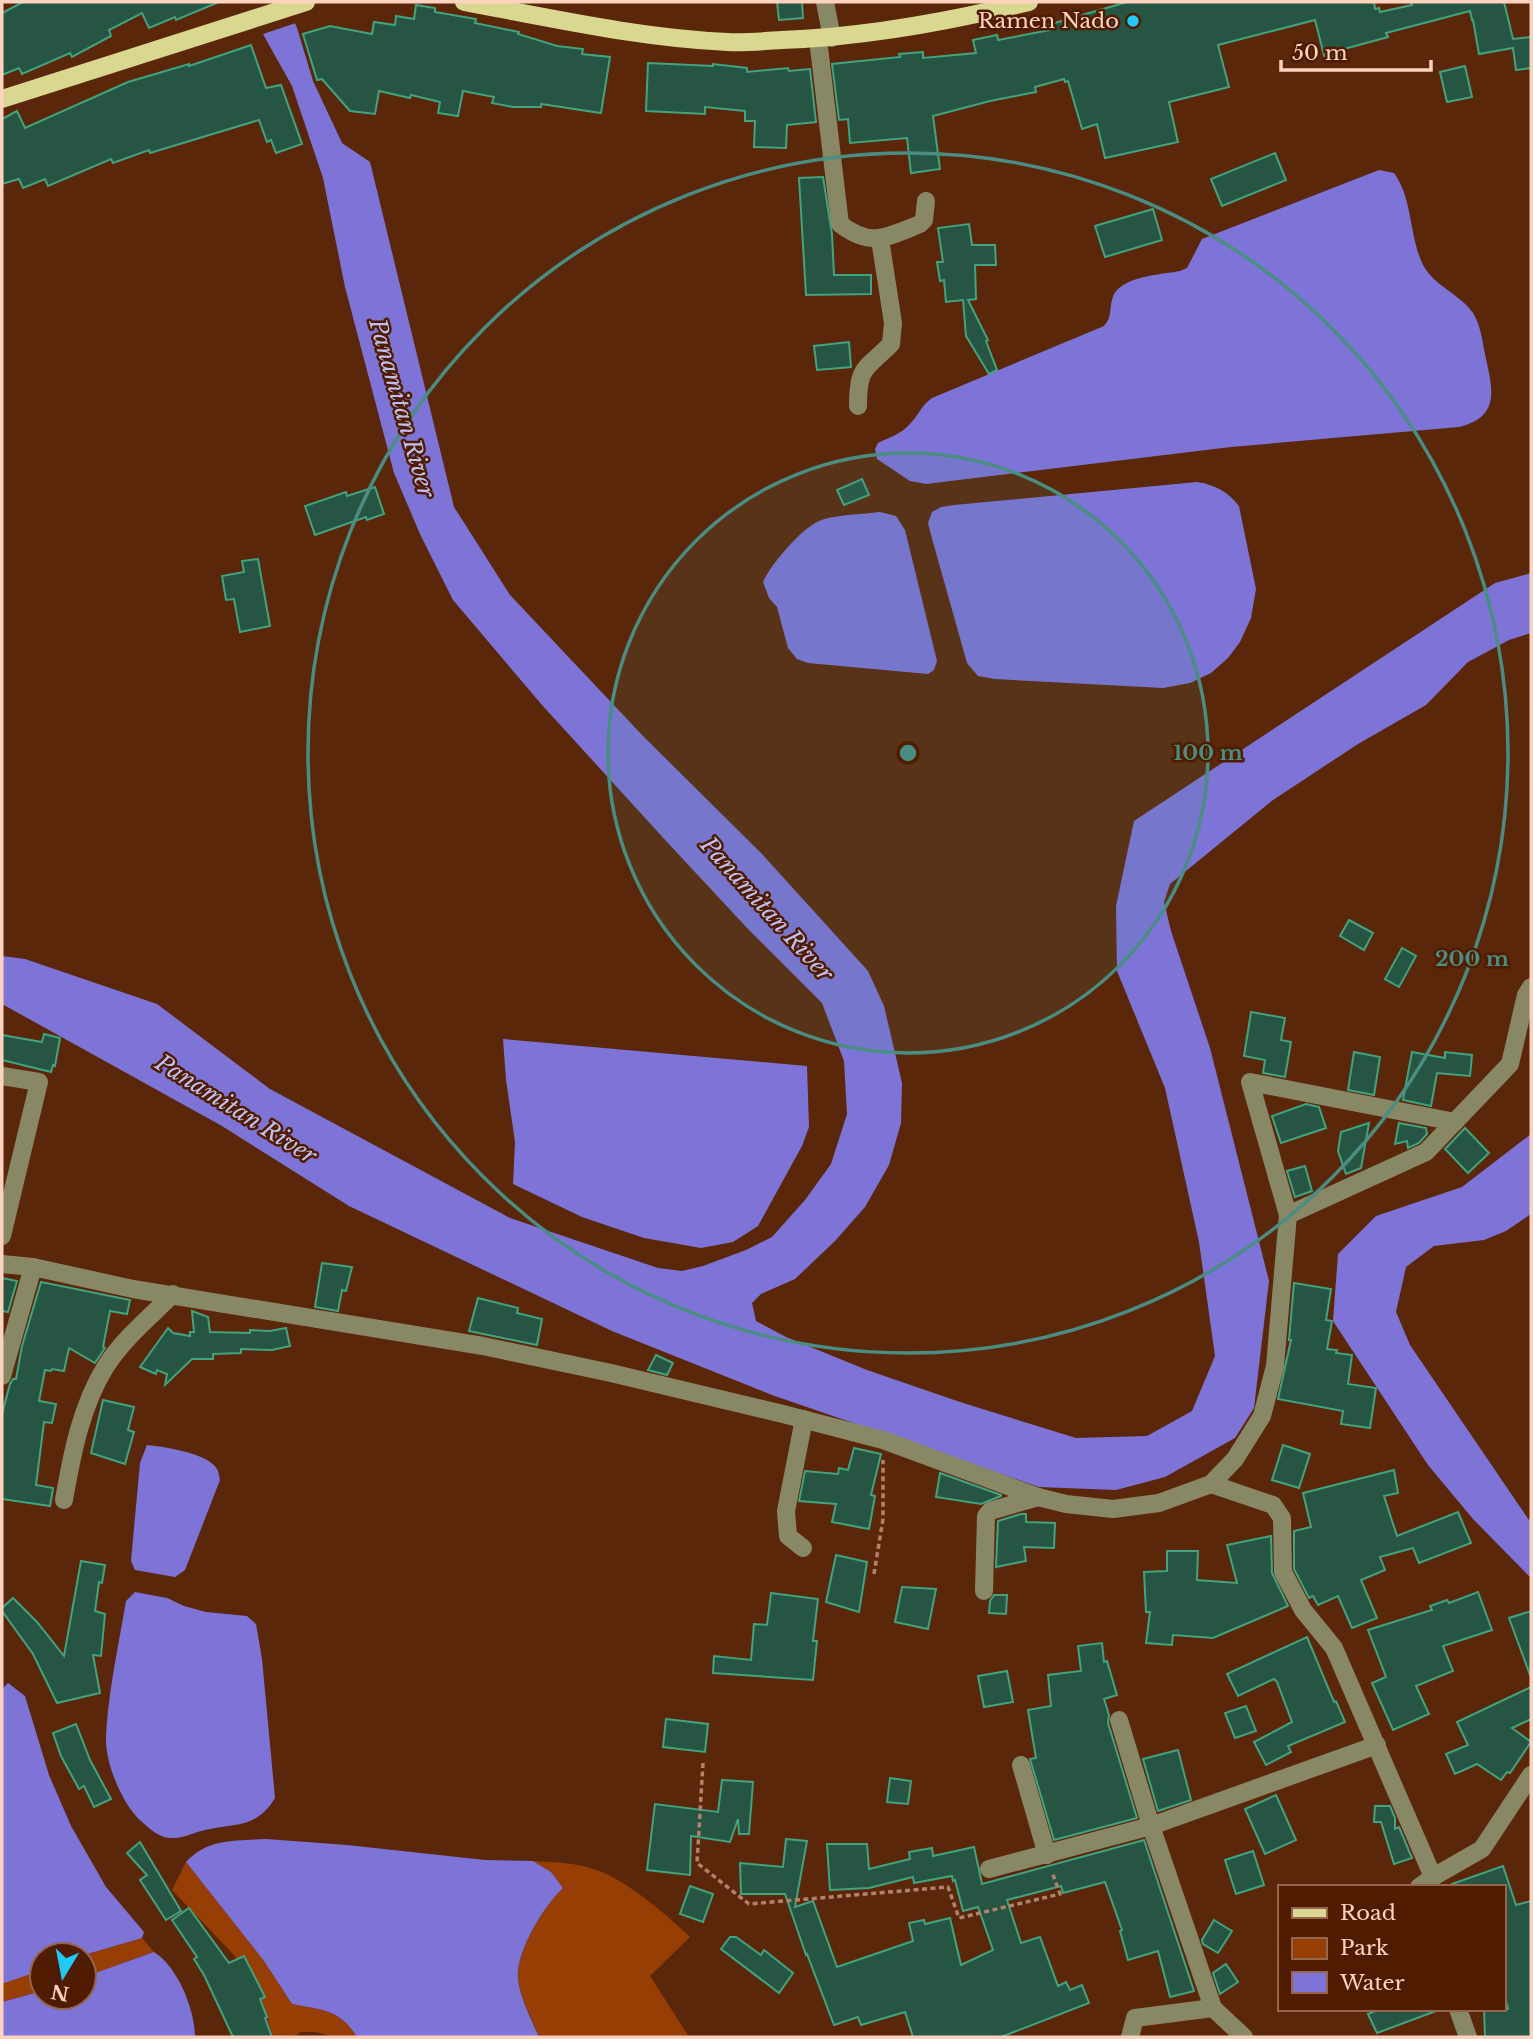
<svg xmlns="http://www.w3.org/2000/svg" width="1533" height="2039" font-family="'Libre Baskerville',serif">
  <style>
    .green { fill: #973e04 }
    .water { fill: #7e74d8 }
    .pier { fill: #5b270a }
    .building { fill: #275543; stroke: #41a37f; stroke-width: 2 }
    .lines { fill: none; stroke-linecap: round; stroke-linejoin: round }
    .path { stroke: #b2836c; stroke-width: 3.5; stroke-dasharray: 5 3.5; stroke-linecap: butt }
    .minor { stroke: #898866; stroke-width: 18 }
    .major { stroke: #dad790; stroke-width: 18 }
    .ring { fill: none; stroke: #4a8d82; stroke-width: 3.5 }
    .poi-dot { fill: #1fc9fd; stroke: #4f1c00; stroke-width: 2.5 }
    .labels { text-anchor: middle; stroke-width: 5; stroke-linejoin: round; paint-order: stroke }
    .poi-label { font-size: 21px; fill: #fdd3c0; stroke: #4f1c00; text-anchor: end }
    .water-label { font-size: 23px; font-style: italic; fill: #c1c0f3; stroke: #4f1c00 }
    .centre { fill: #4a8d82; stroke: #4f1c00; stroke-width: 3.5 }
    .ring-label { font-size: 21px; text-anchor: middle; font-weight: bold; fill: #4a8d82; stroke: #4f1c00; stroke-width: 5; stroke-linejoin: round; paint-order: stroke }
  </style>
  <rect width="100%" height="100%" fill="#5b270a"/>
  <!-- green -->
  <g class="green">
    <path d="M533,1861C555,1862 581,1863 602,1872C632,1885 667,1915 690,1937L650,1976L689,2037H539C533,2021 520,1997 518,1980C515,1952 544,1906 563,1888L551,1872Z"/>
    <path d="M186,1862L264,1961L292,2004C322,2010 340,2009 357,2037H333L316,2032H300L295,2037H273L259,1992L233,1954L172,1890Z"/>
    <polygon points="142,1938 154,1952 84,1977 84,1955"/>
    <polygon points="42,1970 42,1991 2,2002 2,1984"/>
  </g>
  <!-- water -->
  <g class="water">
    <polygon points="245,2 286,2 297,28 313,81 342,143 370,162 454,507 510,595 643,736 762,854 868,971 884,1006 902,1083 901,1123 889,1165 865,1207 835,1241 795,1279 761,1294 752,1303 756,1321 786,1337 867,1370 960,1402 1076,1438 1147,1436 1192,1411 1215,1356 1199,1242 1165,1088 1117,971 1116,906 1134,821 1495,583 1531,573 1531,633 1509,640 1468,662 1426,705 1358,744 1273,800 1170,884 1164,902 1171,931 1210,1048 1269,1281 1254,1408 1235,1438 1165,1477 1116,1490 1039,1487 772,1395 612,1331 349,1206 222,1126 2,1004 2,956 25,959 157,1004 270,1089 510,1218 658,1268 682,1271 703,1266 746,1250 772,1237 805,1200 831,1164 847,1114 844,1061 822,1003 748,929 667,842 542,705 453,600 420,534 394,473 345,287 323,178 292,86"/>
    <path d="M1379,170L1394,173C1413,199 1409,236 1423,265C1434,286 1460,294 1473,313C1481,326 1482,340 1485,354C1492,388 1502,416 1459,427L1231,447L926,484L910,481L877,459L875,449L878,443C890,437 901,434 909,425C919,415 920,407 932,398L1104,326C1112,317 1109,311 1112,300C1117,276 1160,275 1180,271L1187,268L1202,239Z"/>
    <path d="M1197,482C1215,485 1227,491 1239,506L1256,589L1251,618L1240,642L1228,658L1211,673L1190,683L1163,688L995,679L978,676L967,663L931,535L928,523L932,512L941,507L954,505Z"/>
    <path d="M880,512L896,516L905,530L937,661L934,670L928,674L808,663L797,659L788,648L777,607L769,598L763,582C771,564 802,528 819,521C832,515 865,514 880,512Z"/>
    <polygon points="503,1039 807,1066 809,1127 802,1146 758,1226 733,1242 701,1248 644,1238 582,1217 513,1184 515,1142 506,1080"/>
    <polygon points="1531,1134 1531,1214 1506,1231 1484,1240 1434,1246 1406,1267 1396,1312 1410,1345 1531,1523 1531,1578 1473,1519 1428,1465 1333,1321 1338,1254 1376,1216 1462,1187"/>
    <path d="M147,1445C165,1447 208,1453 217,1469C219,1472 219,1477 220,1480L185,1570L175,1577L135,1570L131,1561L140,1463Z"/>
    <path d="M135,1592L167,1598L184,1606L206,1612L247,1616L256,1624L262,1659L275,1798C257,1828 236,1823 205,1830C195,1832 184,1838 174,1838C161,1839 151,1830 142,1822C123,1806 106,1765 106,1740C107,1698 119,1643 126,1601Z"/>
    <polygon points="8,1683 25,1696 49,1775 71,1826 106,1887 144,1932 142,1938 84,1955 42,1955 42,1970 2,1984 2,1689"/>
    <path d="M266,1839L347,1845L485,1860L533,1861L551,1872L563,1888C544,1906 515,1952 518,1980C520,1997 532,2021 539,2037H357C340,2009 322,2010 292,2004L264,1961L186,1862C208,1838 236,1841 266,1839Z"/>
    <path d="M154,1952C178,1967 195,2010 195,2037H2V2002L42,1991V1997H84V1977Z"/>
  </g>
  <!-- pier -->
  <polygon class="pier" points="251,2 290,2 299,22 260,35 242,4"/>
  <!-- building -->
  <g class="building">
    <polygon points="23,2 219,2 176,20 175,17 149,28 142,13 109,30 111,36 72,57 70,53 22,74 19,68 2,75 2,13"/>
    <polygon points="777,2 802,2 803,18 779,20"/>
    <polygon points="1127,2 1374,2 1375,9 1379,8 1380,12 1412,5 1411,2 1504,2 1513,39 1531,37 1531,68 1516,70 1513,48 1479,54 1473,20 1472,20 1470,11 1386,33 1388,37 1344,49 1344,54 1325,59 1315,20 1218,45 1229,87 1169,102 1178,142 1105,158 1097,124 1082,129 1068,81 1065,82 1064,79 1035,87 1036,92 990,101 933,116 940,169 911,173 907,138 850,143 848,119 839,120 832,64 900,57 899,54 923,52 923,58 976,53 973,40 997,35 998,40 1050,30 1048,25"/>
    <polygon points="416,5 435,8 435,12 476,19 475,23 519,32 518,34 557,46 583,49 582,54 610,57 601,113 541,104 541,107 513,107 492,103 494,97 463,91 458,116 438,113 440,102 411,95 410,98 379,91 375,114 350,111 322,79 317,80 303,34 330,26 372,34 374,22 395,25 396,16 414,19"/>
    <polygon points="251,45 266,88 281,85 302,144 276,153 271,140 267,142 259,120 150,153 149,150 113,163 111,159 48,186 45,179 23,188 19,179 2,184 2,119 17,111 25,128 128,82 189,64 189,66"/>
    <polygon points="648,63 713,66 713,64 747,68 747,72 788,68 789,71 810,69 816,122 787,125 786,148 754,147 755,121 745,121 745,111 705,107 705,114 646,111"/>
    <polygon points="1465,66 1472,97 1447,102 1440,72"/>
    <polygon points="1275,153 1286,180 1222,206 1211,179"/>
    <polygon points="823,177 832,234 834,275 871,275 871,294 806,295 799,178"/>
    <polygon points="1153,209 1162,240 1105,257 1095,226"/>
    <polygon points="969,224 972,245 995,245 996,265 975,265 976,299 968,300 988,340 986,341 997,370 989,374 966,336 963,300 946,302 944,280 940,281 937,262 943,262 938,228"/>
    <polygon points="849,342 851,367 817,370 814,346"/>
    <polygon points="862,479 869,495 844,505 837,490"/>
    <polygon points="375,487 384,514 367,520 366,517 315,535 305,506 346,492 347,496"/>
    <polygon points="258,559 270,626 240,632 234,599 226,600 222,576 244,572 242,561"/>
    <polygon points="1349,920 1373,933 1364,950 1340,936"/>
    <polygon points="1402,948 1416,956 1399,987 1385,979"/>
    <polygon points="1251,1012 1285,1018 1281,1040 1291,1042 1285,1077 1263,1073 1265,1060 1244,1056"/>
    <polygon points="44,1034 60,1038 55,1066 53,1065 51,1072 2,1060 2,1035 42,1042"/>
    <polygon points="1354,1052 1380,1057 1374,1095 1348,1090"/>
    <polygon points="1412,1052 1445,1058 1445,1052 1472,1055 1470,1076 1437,1073 1431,1106 1403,1100"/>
    <polygon points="1306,1104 1319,1107 1326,1128 1281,1143 1272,1116"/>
    <polygon points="1369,1123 1361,1168 1346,1174 1338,1151 1341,1132"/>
    <polygon points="1399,1123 1426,1128 1427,1134 1419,1143 1408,1148 1407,1141 1395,1144"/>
    <polygon points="1465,1128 1489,1153 1468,1173 1445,1149"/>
    <polygon points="1305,1166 1312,1191 1295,1197 1287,1171"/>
    <polygon points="322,1263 352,1267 346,1291 342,1290 338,1311 315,1307"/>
    <polygon points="2,1278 17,1281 8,1312 2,1311"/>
    <polygon points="41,1282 130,1300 127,1314 110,1311 103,1347 105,1348 95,1363 69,1348 64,1371 52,1369 51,1371 45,1370 39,1401 56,1404 52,1423 44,1422 36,1485 53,1488 50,1506 2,1499 2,1414 10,1384 13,1379 16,1379 22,1346"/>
    <polygon points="1294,1283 1331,1289 1326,1320 1332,1321 1327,1349 1337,1350 1336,1353 1352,1355 1348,1384 1376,1388 1370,1428 1341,1424 1343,1411 1278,1399 1291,1340 1289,1340"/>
    <polygon points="478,1298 518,1308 517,1313 542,1319 537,1345 469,1331"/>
    <polygon points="192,1311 208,1317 210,1332 250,1333 250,1330 270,1331 286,1328 290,1346 272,1350 241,1349 241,1353 213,1354 213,1359 192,1359 165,1385 167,1374 157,1370 156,1374 140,1367 168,1328 173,1333 190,1336 190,1332 194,1332"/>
    <polygon points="656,1355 673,1363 667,1375 648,1370"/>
    <polygon points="103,1400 134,1407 128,1430 134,1432 125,1464 91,1453"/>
    <polygon points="1283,1445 1310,1454 1299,1488 1272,1480"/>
    <polygon points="854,1448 881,1454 871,1495 875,1496 869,1529 832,1522 836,1504 799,1501 805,1471 838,1474 839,1468 848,1470"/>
    <polygon points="1394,1470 1398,1493 1384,1496 1397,1536 1458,1512 1471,1543 1419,1563 1413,1548 1380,1557 1385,1570 1361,1580 1377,1618 1352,1628 1338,1596 1318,1605 1313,1596 1309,1598 1294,1569 1294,1531 1311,1527 1303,1493"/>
    <polygon points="940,1473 1001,1495 1001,1496 981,1504 936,1497"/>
    <polygon points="1021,1514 1026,1514 1026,1522 1055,1523 1054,1548 1024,1547 1026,1561 996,1567 998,1521"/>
    <polygon points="1271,1536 1272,1573 1288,1606 1213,1638 1173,1635 1172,1645 1146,1643 1150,1612 1146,1612 1144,1572 1167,1571 1167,1551 1198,1551 1197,1580 1237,1583 1227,1545"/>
    <polygon points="836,1555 867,1562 859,1612 826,1602"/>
    <polygon points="81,1561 105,1565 102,1583 99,1582 95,1611 105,1614 101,1656 93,1655 100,1693 57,1703 33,1654 2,1611 2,1608 13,1598 37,1622 64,1656"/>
    <polygon points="902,1587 936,1589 928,1629 895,1622"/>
    <polygon points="1478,1592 1492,1630 1443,1646 1453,1671 1416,1686 1429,1714 1393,1730 1372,1683 1386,1677 1368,1630 1432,1610 1430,1606 1447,1600 1449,1603"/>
    <polygon points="771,1593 818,1599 813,1641 817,1641 813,1680 713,1673 714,1656 751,1660 754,1624 767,1625"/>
    <polygon points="994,1595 1007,1595 1006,1614 989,1613 990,1601"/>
    <polygon points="1531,1611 1531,1674 1530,1675 1509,1618"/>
    <polygon points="1307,1637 1334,1702 1336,1701 1345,1722 1288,1746 1291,1752 1266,1765 1254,1742 1292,1722 1277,1682 1274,1679 1238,1696 1227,1674"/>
    <polygon points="1102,1643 1104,1662 1107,1661 1117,1695 1104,1699 1109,1715 1108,1723 1137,1818 1054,1840 1030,1759 1036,1758 1028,1710 1051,1706 1048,1675 1081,1671 1078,1646"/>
    <polygon points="1007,1671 1013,1702 984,1707 978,1676"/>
    <polygon points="1531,1687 1531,1719 1512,1728 1531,1742 1510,1773 1507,1772 1501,1780 1477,1764 1455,1774 1446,1754 1468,1745 1457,1722"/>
    <polygon points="1246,1706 1256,1731 1235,1738 1225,1713"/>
    <polygon points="666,1719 708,1724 705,1752 663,1747"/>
    <polygon points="76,1724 90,1760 111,1799 94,1807 84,1786 79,1789 61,1756 53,1733"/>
    <polygon points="1178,1750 1191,1800 1158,1811 1143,1759"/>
    <polygon points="890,1778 911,1781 908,1804 887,1802"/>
    <polygon points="722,1780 753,1782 749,1834 739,1834 738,1819 730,1842 691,1836 690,1875 647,1870 655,1804 718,1812"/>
    <polygon points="1276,1795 1296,1840 1265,1854 1245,1809"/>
    <polygon points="1375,1806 1390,1806 1395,1818 1395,1829 1399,1827 1412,1858 1394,1864 1381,1822 1374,1822"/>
    <polygon points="786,1839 807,1841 795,1907 813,1901 837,1967 913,1941 909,1923 924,1920 925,1924 950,1918 961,1965 993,1950 978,1907 963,1911 955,1880 953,1881 952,1876 914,1883 913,1877 869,1888 830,1890 827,1844 867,1844 869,1869 910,1859 909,1852 932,1848 933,1856 974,1847 982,1884 1144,1840 1194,1991 1170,1997 1158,1951 1128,1960 1120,1931 1122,1930 1105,1882 1063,1893 1061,1886 1007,1900 1021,1943 1040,1937 1058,1986 1066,1982 1070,1990 1082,1985 1089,2003 1001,2037 913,2037 905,2012 861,2025 858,2017 834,2025 807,1954 806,1955 785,1894 741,1894 740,1863 783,1867"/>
    <polygon points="140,1842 181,1911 166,1920 140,1880 147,1875 127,1853"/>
    <polygon points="1253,1851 1264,1885 1236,1894 1225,1860"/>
    <polygon points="1503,1866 1516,1905 1531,1901 1531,2037 1485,2037 1484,2009 1508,2009 1503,1989 1503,1887 1452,1887 1452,1884"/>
    <polygon points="690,1886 713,1894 703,1922 680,1914"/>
    <polygon points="189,1908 229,1963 244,1956 265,1997 260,1999 267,2017 265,2018 272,2037 233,2037 204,1975 194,1959 197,1957 172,1920"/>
    <polygon points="1214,1920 1232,1931 1218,1953 1203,1944 1202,1940"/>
    <polygon points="730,1937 736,1937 761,1955 764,1950 793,1973 779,1993 721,1949"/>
    <polygon points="1226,1964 1238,1982 1220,1994 1213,1973"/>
    <polygon points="1380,2009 1436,2009 1436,2011 1377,2033 1368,2014"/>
  </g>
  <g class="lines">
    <!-- path -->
    <g class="path">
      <polyline points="874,1574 883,1519 883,1460"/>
      <polyline points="703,1763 697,1863 749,1904 948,1887 959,1918 1060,1894 1052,1872"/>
    </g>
    <!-- minor -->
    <g class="minor">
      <polyline points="825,2 832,38"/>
      <path d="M818,39L840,224C871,248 887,237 920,224L924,220L926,201"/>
      <path d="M858,406C858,366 865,370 891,344L893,323L880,239"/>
      <polyline points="2,1076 39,1082 2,1236"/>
      <polyline points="1288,1215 1426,1152 1510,1064 1526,995 1531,987"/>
      <polyline points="2,1264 33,1267 133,1289 483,1346 611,1373 783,1414 883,1440 1038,1497 1066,1504 1113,1509 1159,1503 1211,1484 1235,1459 1262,1416 1275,1366 1288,1215 1250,1082 1455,1122"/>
      <polyline points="2,1376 33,1267"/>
      <polyline points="1211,1484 1273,1505 1282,1518 1283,1572 1303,1610 1334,1648 1433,1877 1482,1849 1531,1775"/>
      <path d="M64,1500C72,1454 81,1406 106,1366C123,1339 151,1316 173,1294"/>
      <polyline points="803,1548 788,1536 786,1511 804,1419"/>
      <polyline points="984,1591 986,1516 990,1511 1038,1497"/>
      <polyline points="1119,1720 1151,1826 1377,1745"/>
      <polyline points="1021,1765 1047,1855"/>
      <polyline points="989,1869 1151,1826 1213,2008 1135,2018 1130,2037"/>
      <polyline points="1419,1887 1433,1877"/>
      <polyline points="1213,2008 1244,2037"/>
      <polyline points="1458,2009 1468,2037"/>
    </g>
    <!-- major -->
    <g class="major">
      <path d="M464,2C551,18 639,38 728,42C746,43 764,41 781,40C866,37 947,22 1029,2"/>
      <polyline points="2,99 306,2"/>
    </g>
  </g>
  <!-- distance rings -->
  <circle cx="908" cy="753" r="300" fill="#4a8d82" fill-opacity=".12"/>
  <g class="ring">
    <circle cx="908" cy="753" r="300"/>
    <circle cx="908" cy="753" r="600"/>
  </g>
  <!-- markers -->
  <circle class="poi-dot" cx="1133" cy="21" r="7"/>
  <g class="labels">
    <!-- poi labels -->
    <g class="poi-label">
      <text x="1119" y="28">Ramen Nado</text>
    </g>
    <!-- water labels -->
    <g class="water-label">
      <text transform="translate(402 408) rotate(74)" y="8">Panamitan River</text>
      <text transform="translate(767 909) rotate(48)" y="8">Panamitan River</text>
      <text transform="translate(236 1109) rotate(32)" y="8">Panamitan River</text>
    </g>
  </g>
  <circle cx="908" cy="753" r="10" class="centre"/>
  <g class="ring-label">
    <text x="1208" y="760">100 m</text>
    <text x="1472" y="966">200 m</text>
  </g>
  <!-- border -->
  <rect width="1533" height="2039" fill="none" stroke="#fdd3c0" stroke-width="7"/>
  <!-- legend -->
  <rect x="1278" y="1885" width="228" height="126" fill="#4f1c00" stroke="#95654d" stroke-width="2"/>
  <rect x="1292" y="1908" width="35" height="10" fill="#dad790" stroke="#95654d" stroke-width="2"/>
  <text x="1340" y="1920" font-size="21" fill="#fdd3c0">Road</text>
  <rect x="1292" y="1938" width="35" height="21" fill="#973e04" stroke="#95654d" stroke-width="2"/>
  <text x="1340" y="1955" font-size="21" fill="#fdd3c0">Park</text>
  <rect x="1292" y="1972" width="35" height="21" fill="#7e74d8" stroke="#95654d" stroke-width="2"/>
  <text x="1340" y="1990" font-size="21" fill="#fdd3c0">Water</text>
  <!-- north arrow -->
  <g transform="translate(63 1976) rotate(190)"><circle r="33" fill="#4f1c00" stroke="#95654d" stroke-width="2"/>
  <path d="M0-5L12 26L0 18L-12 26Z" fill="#1fc9fd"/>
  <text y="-10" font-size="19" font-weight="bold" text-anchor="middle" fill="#fdd3c0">N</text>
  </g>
  <!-- scale -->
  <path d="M1281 60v10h150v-10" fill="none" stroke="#fdd3c0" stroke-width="3.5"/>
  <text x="1292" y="60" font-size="21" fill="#fdd3c0" stroke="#4f1c00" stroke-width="5" paint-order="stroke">50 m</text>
</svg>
